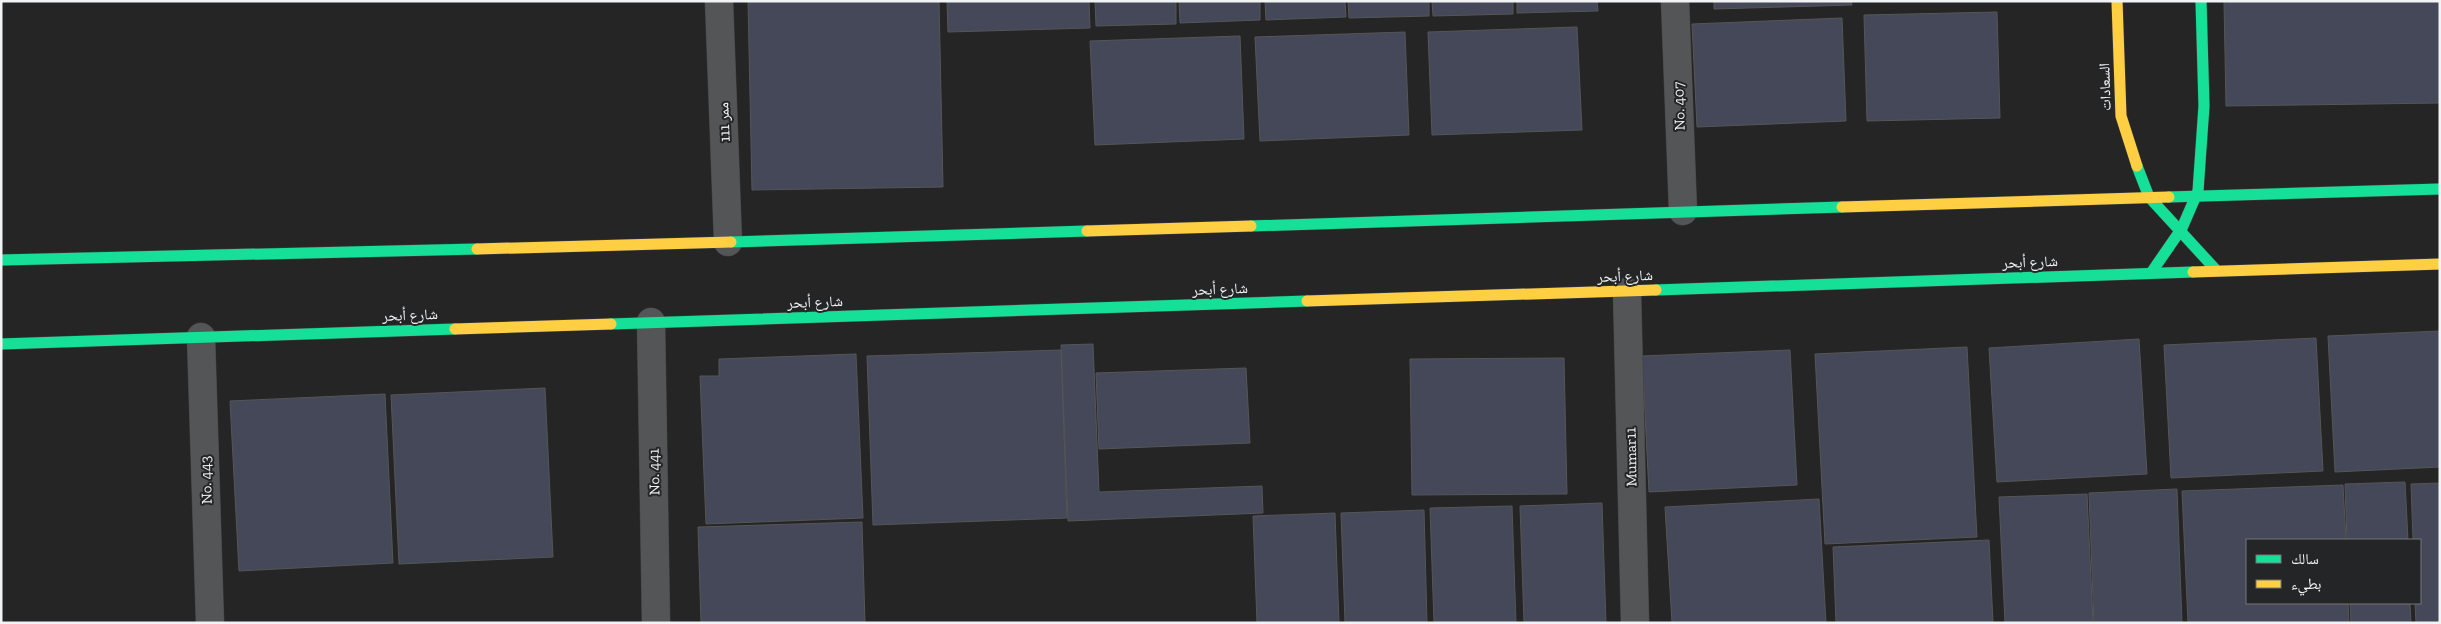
<svg xmlns="http://www.w3.org/2000/svg" width="2441" height="624" font-family="'Zilla Slab','Noto Naskh Arabic',serif">
  <style>
    .building { fill: #454858; stroke: #555657 }
    .lines { fill: none; stroke-linecap: round; stroke-linejoin: round }
    .street-casing { stroke: #3f3f41; stroke-width: 29 }
    .fast-casing { stroke: #3f3f41; stroke-width: 12 }
    .slow-casing { stroke: #3f3f41; stroke-width: 12 }
    .street { stroke: #545556; stroke-width: 28 }
    .fast { stroke: #16e098; stroke-width: 11 }
    .slow { stroke: #ffcf43; stroke-width: 11 }
    .labels { text-anchor: middle; stroke-width: 4; stroke-linejoin: round; paint-order: stroke }
    .street-label { font-size: 15px; fill: #f2f3f5; stroke: #242527 }
  </style>
  <rect width="100%" height="100%" fill="#252526"/>
  <!-- building -->
  <g class="building">
    <polygon points="748,1 939,1 943,187 752,190"/>
    <polygon points="947,1 1089,1 1090,28 948,32"/>
    <polygon points="1095,1 1176,1 1176,24 1096,26"/>
    <polygon points="1179,1 1260,1 1260,20 1180,23"/>
    <polygon points="1265,1 1345,1 1346,17 1266,20"/>
    <polygon points="1348,1 1429,1 1429,16 1349,18"/>
    <polygon points="1432,1 1513,1 1513,14 1433,16"/>
    <polygon points="1517,1 1597,1 1598,11 1517,13"/>
    <polygon points="1714,1 1851,1 1852,5 1714,9"/>
    <polygon points="2224,1 2440,1 2440,103 2226,106"/>
    <polygon points="1997,12 2000,118 1867,121 1864,15"/>
    <polygon points="1842,18 1846,121 1697,127 1692,24"/>
    <polygon points="1577,27 1582,130 1432,135 1428,32"/>
    <polygon points="1405,32 1409,135 1260,141 1255,37"/>
    <polygon points="1240,36 1244,139 1095,145 1090,41"/>
    <polygon points="2440,331 2440,467 2335,472 2328,336"/>
    <polygon points="2316,338 2323,471 2171,478 2164,345"/>
    <polygon points="2139,339 2147,474 1997,482 1989,348"/>
    <polygon points="1093,344 1099,492 1262,486 1263,513 1068,521 1061,345"/>
    <polygon points="1967,347 1977,537 1825,544 1815,354"/>
    <polygon points="1061,350 1067,518 873,525 867,356"/>
    <polygon points="1790,350 1797,485 1649,492 1642,356"/>
    <polygon points="856,354 863,518 706,524 700,376 719,376 719,359"/>
    <polygon points="1564,358 1567,494 1412,495 1410,359"/>
    <polygon points="1246,368 1250,443 1099,449 1096,373"/>
    <polygon points="545,388 553,557 399,564 391,395"/>
    <polygon points="385,394 393,563 239,571 230,401"/>
    <polygon points="2405,482 2408,540 2347,540 2345,484"/>
    <polygon points="2440,483 2440,623 2416,623 2415,603 2420,603 2420,540 2413,540 2411,484"/>
    <polygon points="2343,485 2346,540 2247,540 2247,603 2348,603 2349,623 2188,623 2182,491"/>
    <polygon points="2177,489 2182,623 2094,623 2089,493"/>
    <polygon points="2087,494 2093,623 2005,623 1999,497"/>
    <polygon points="1819,499 1826,623 1672,623 1665,507"/>
    <polygon points="1602,503 1606,623 1524,623 1520,506"/>
    <polygon points="1512,506 1516,623 1434,623 1430,508"/>
    <polygon points="1424,510 1427,623 1345,623 1341,513"/>
    <polygon points="1335,513 1339,623 1257,623 1253,516"/>
    <polygon points="862,522 865,623 701,623 698,527"/>
    <polygon points="1989,540 1993,623 1836,623 1833,547"/>
    <polygon points="2350,603 2410,603 2411,623 2351,623"/>
  </g>
  <g class="lines">
    <!-- street casing -->
    <g class="street-casing">
      <g id="street">
        <polyline points="719,1 728,242"/>
        <polyline points="1675,1 1683,211"/>
        <polyline points="1627,292 1635,623"/>
        <polyline points="651,322 656,623"/>
        <polyline points="201,337 210,623"/>
      </g>
    </g>
    <!-- fast casing -->
    <g class="fast-casing">
      <g id="fast">
        <polyline points="2137,166 2149,197 2216,270"/>
        <polyline points="2169,197 2440,189"/>
        <polyline points="1251,226 1842,207"/>
        <polyline points="731,242 1087,231"/>
        <polyline points="1,260 477,249"/>
        <polyline points="2151,273 2182,228 2198,191 2204,106 2201,1"/>
        <polyline points="1656,290 2193,272"/>
        <polyline points="611,324 1307,301"/>
        <polyline points="1,344 455,329"/>
      </g>
    </g>
    <!-- slow casing -->
    <g class="slow-casing">
      <g id="slow">
        <polyline points="2117,1 2121,116 2137,166"/>
        <polyline points="1842,207 2169,197"/>
        <polyline points="1087,231 1251,226"/>
        <polyline points="477,249 731,242"/>
        <polyline points="2193,272 2440,264"/>
        <polyline points="1307,301 1656,290"/>
        <polyline points="455,329 611,324"/>
      </g>
    </g>
    <!-- street -->
    <use href="#street" class="street"/>
    <!-- fast -->
    <use href="#fast" class="fast"/>
    <!-- slow -->
    <use href="#slow" class="slow"/>
  </g>
  <g class="labels">
    <!-- street labels -->
    <g class="street-label">
      <text transform="translate(2105 87) rotate(-92)" y="5">السعادات</text>
      <text transform="translate(1679 106) rotate(-92)" y="5">No. 407</text>
      <text transform="translate(724 122) rotate(-92)" y="5">ممر 111</text>
      <text transform="translate(2030 262) rotate(-2)" y="5">شارع أبحر</text>
      <text transform="translate(1625 276) rotate(-2)" y="5">شارع أبحر</text>
      <text transform="translate(1220 289) rotate(-2)" y="5">شارع أبحر</text>
      <text transform="translate(815 302) rotate(-2)" y="5">شارع أبحر</text>
      <text transform="translate(410 315) rotate(-2)" y="5">شارع أبحر</text>
      <text transform="translate(1631 457) rotate(-91)" y="5">Mumar11</text>
      <text transform="translate(654 472) rotate(-91)" y="5">No. 441</text>
      <text transform="translate(206 480) rotate(-92)" y="5">No. 443</text>
    </g>
  </g>
  <!-- border -->
  <rect width="2441" height="624" fill="none" stroke="#f2f3f5" stroke-width="5"/>
  <!-- legend -->
  <rect x="2246" y="539" width="175" height="65" fill="#242527" stroke="#767779"/>
  <rect x="2256" y="555" width="25" height="8" fill="#16e098" stroke="#767779"/>
  <text x="2291" y="564" font-size="15" fill="#f2f3f5">سالك</text>
  <rect x="2256" y="580" width="25" height="8" fill="#ffcf43" stroke="#767779"/>
  <text x="2291" y="589" font-size="15" fill="#f2f3f5">بطيء</text>
</svg>
